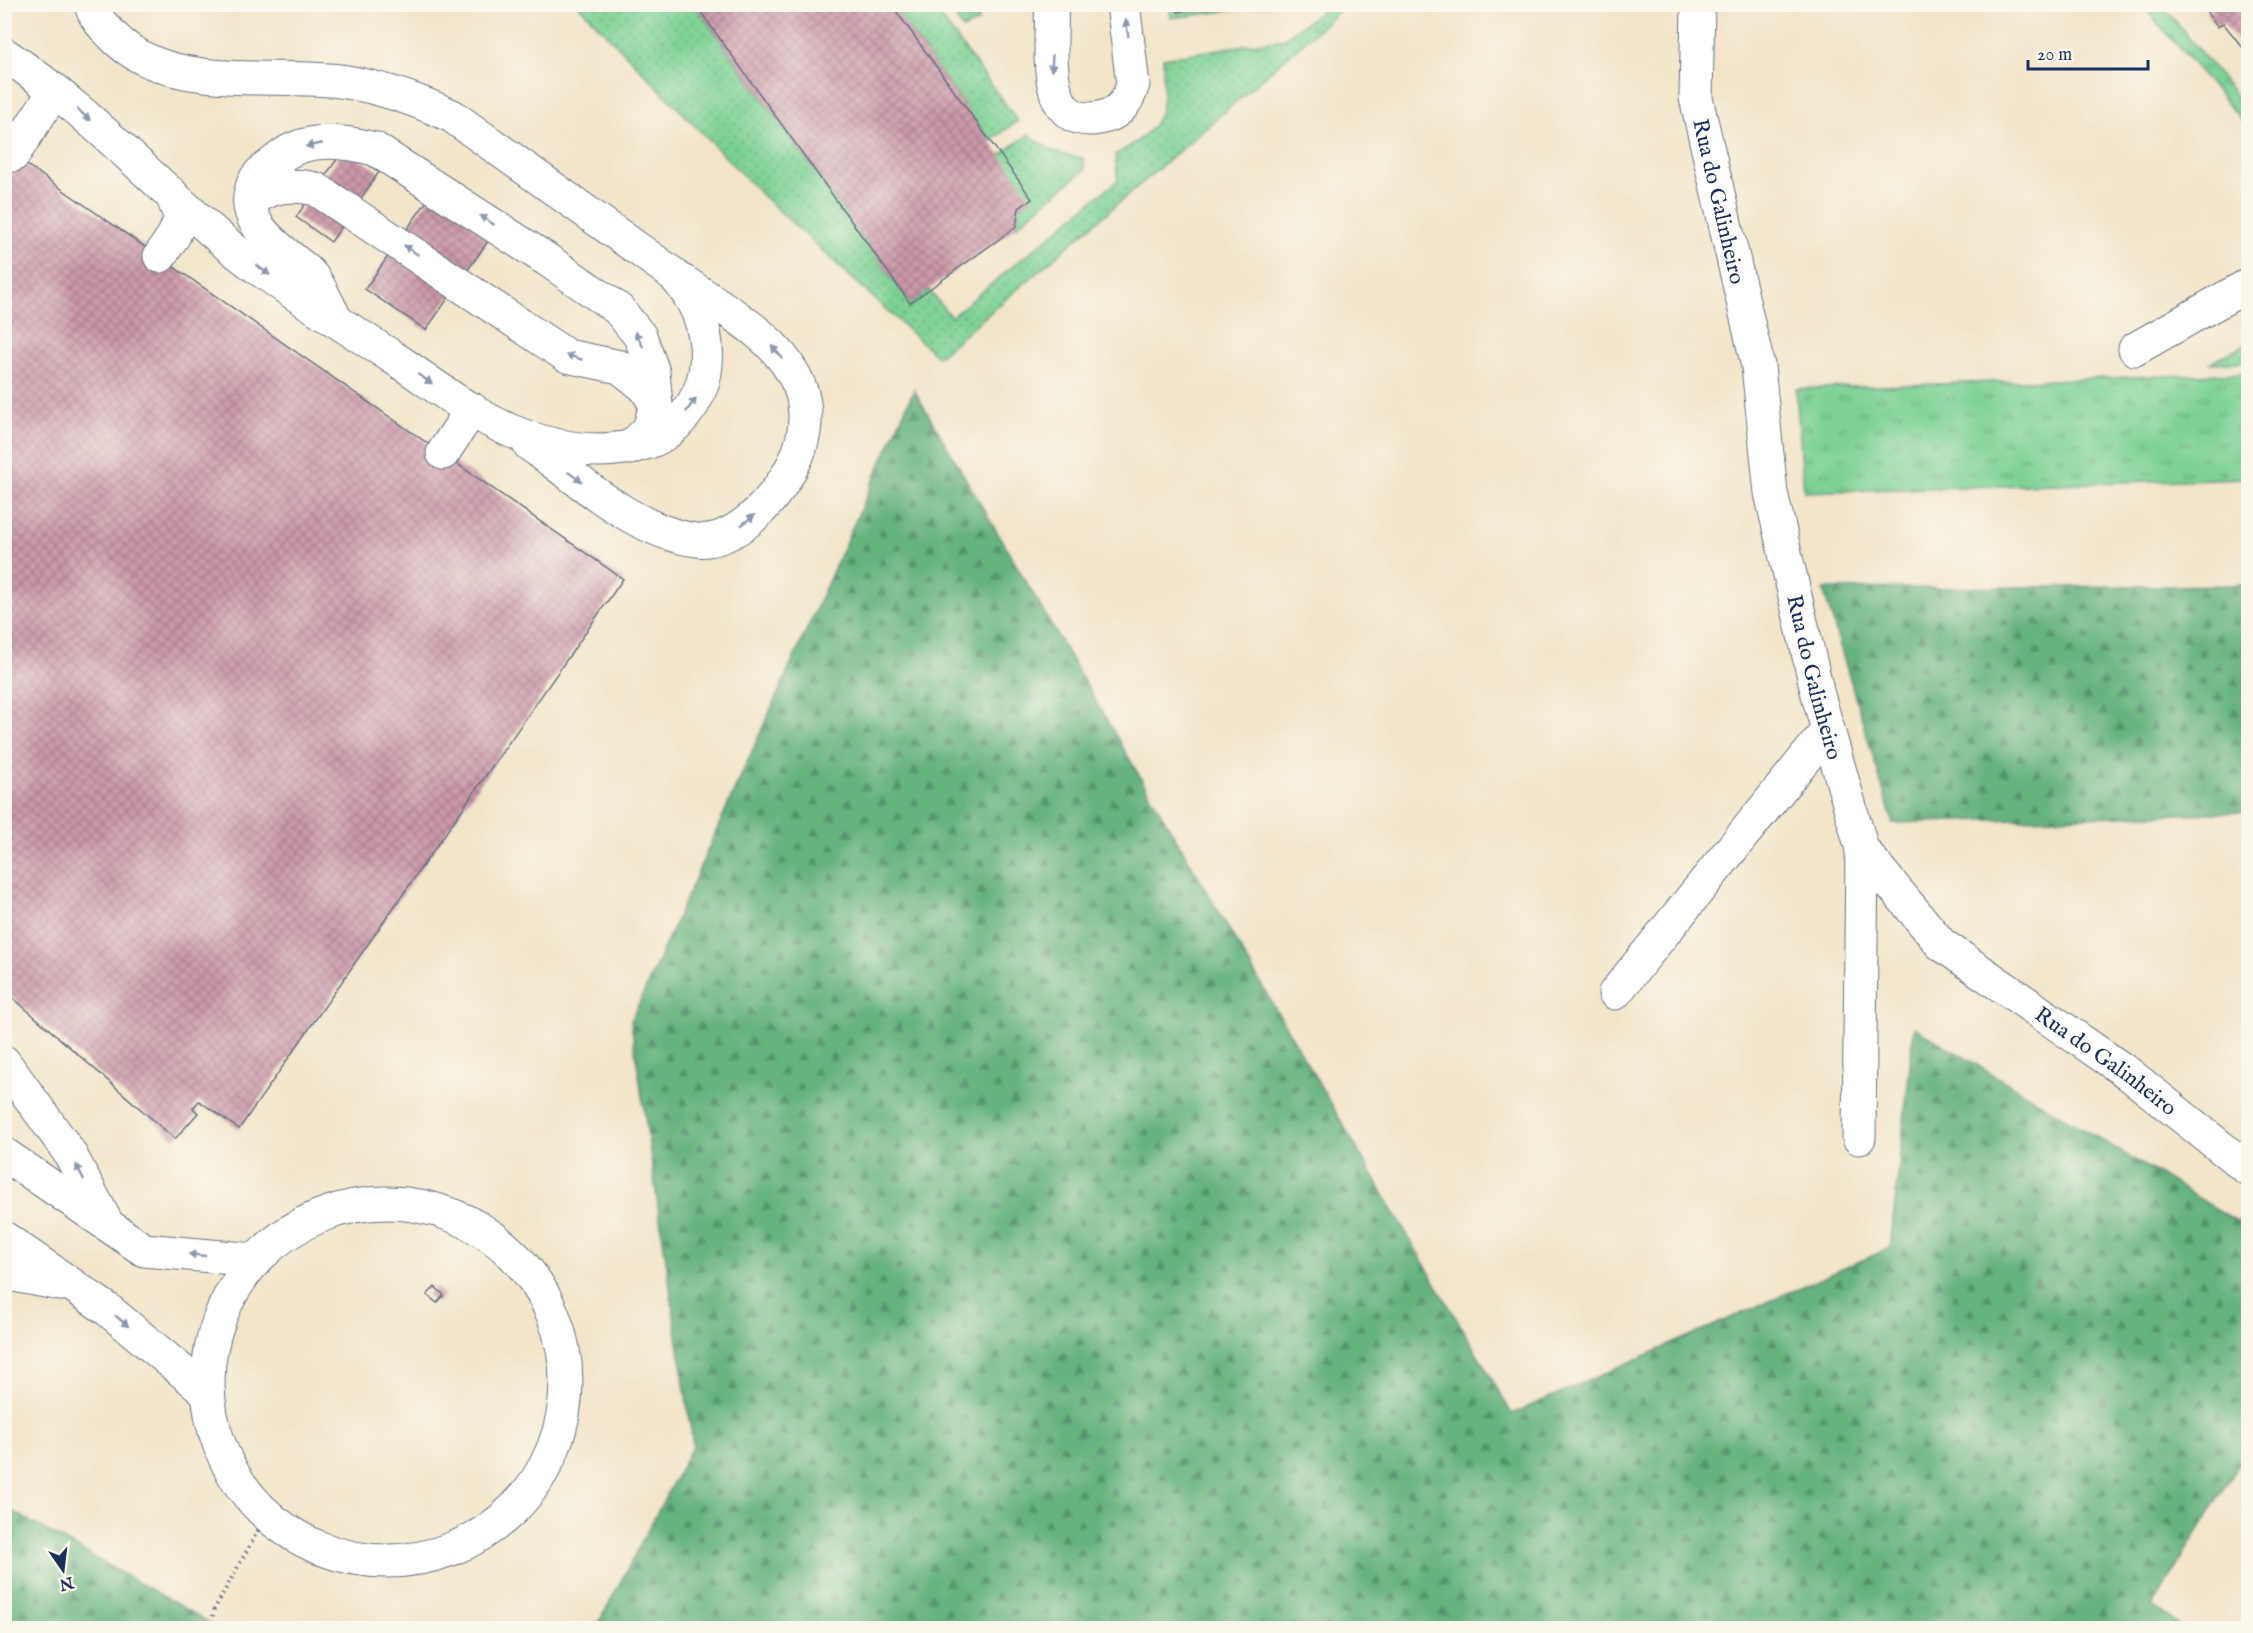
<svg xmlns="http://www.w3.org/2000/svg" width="2253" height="1633" font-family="'IM FELL English',serif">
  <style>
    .grass { fill: url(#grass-tufts); stroke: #4c8079; stroke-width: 1.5 }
    .forest { fill: url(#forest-firs); stroke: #40716e; stroke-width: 1.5 }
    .garden { fill: url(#garden-dots); stroke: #4c8079; stroke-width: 1.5 }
    .building { fill: url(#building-cross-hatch) }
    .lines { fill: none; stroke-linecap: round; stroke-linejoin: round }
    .minor-casing { stroke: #666f83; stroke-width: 35 }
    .path { stroke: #666f83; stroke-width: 4; stroke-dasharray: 1.5 4.5; stroke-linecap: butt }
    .minor { stroke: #fff; stroke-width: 33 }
    .oneway { fill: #8d97ae }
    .labels { text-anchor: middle; stroke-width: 5; stroke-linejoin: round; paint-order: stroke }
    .street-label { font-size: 22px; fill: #1b2f5e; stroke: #fbf7ec }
  </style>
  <defs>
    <pattern id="grass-tufts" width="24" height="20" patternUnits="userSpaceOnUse" patternTransform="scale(1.5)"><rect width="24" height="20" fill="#7dd194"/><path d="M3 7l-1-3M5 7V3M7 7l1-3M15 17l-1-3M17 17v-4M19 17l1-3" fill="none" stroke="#66aa7c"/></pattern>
    <pattern id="forest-firs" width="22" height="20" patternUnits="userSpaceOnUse" patternTransform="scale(1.5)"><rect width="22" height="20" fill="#66b37e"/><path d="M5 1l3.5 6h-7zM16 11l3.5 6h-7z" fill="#53926a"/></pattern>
    <pattern id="garden-dots" width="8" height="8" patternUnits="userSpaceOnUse" patternTransform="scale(1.5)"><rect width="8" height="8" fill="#7dd194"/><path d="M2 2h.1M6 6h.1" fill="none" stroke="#66aa7c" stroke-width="1.8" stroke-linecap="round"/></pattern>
    <pattern id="building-cross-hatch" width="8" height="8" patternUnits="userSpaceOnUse" patternTransform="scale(1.5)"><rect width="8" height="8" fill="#cc99a9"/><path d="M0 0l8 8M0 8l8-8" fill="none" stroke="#a57d8d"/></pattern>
  </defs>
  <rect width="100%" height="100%" fill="#fbf7ec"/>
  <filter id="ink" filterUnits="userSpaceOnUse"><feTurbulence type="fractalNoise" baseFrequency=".0167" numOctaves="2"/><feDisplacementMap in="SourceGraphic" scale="12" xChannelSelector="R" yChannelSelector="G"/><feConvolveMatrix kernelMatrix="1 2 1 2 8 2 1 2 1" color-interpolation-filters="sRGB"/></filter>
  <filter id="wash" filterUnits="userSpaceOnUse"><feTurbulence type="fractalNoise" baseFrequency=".008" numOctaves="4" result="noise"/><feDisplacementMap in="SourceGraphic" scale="24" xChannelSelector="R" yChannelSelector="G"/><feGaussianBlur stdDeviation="1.35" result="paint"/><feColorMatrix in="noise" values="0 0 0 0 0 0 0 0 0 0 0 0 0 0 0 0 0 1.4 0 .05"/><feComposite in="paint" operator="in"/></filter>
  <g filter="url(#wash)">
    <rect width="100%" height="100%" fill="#f2e5c9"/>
    <!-- grass -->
    <g class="grass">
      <polygon points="2142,5 2162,5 2248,110 2248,127"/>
      <polygon points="2248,373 2248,478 1804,492 1796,389"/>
    </g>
    <!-- forest -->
    <g class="forest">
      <polygon points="914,390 1512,1414 1890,1248 1914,1027 2248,1228 2248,1450 2152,1606 2183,1628 596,1628 693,1445 631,1021"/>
      <polygon points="2248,585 2248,812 1893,823 1823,589"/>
      <polygon points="4,1507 5,1507 219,1628 5,1628"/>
    </g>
    <!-- garden -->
    <g class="garden">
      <polygon points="894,4 932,5 1018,121 990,141 892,6"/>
      <path d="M578,5H695L910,303L929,290L951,317L1118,180L1115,155C1166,126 1164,114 1163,58L1283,39L1330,5H1346L1197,136L938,357L764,197Z"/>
      <polygon points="947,5 978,5 979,21 963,29"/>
      <polygon points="1169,5 1177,5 1178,12 1225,5 1272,5 1171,18"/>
      <path d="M1029,134C1045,149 1061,156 1083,158L1085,169L1016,227L1019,208L1000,155Z"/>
      <polygon points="2248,343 2248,362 2210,363"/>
    </g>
    <g id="blocks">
      <!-- building -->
      <g class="building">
        <polygon points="695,4 891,4 1032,199 1019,208 1016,227 910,303"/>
        <polygon points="1177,4 1216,4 1217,6 1178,12"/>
        <polygon points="2209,4 2248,4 2248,54 2223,23 2218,27 2207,13 2213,9"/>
        <polygon points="345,148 379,172 331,242 296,217"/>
        <polygon points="4,149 623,579 239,1129 199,1101 193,1108 198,1113 175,1139 4,990"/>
        <polygon points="436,188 504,218 426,330 365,289"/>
        <polygon points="435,1287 444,1295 437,1303 427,1295"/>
      </g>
    </g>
  </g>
  <g filter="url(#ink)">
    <use href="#blocks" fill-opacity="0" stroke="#666f83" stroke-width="1.5"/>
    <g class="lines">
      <!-- minor casing -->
      <g class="minor-casing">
        <g id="minor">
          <path d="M1051,4C1054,40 1037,129 1099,118C1119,115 1128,102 1133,84L1123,4"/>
          <path id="s1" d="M1698,4L1696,98L1758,366L1771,493L1818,695L1862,849L1941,944L2129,1074L2248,1169"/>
          <path d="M4,54C87,108 153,182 228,245C280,287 339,322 394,358C432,383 469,413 511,431C555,449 603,457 649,442C677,432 700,401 705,373C711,335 698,302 673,274L452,116C419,101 383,88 347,82C273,71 166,95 111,34C102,25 94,17 91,4"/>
          <polyline points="13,155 55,90"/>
          <path d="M250,201C272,186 289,183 316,189L567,356L620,367L645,387L656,405"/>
          <polyline points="160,256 174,235 181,218 171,193"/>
          <path d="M333,314C326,301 318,281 307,271C281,248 234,223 255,180C259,172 271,165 278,159C304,136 345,141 375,149L549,261L618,309L640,336L653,372L656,405L649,429L630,448"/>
          <polyline points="2135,349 2248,285"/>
          <path d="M529,444C578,479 635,532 696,540C742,546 793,480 802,441C807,423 806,400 798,383C777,336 725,310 684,282"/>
          <polyline points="443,453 472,409"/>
          <polyline points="1615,993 1828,730"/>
          <polyline points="4,1062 69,1152 105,1220"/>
          <polyline points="1859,1138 1862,849"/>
          <polyline points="4,1154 144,1250 255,1260"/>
          <circle cx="387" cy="1382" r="179"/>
          <polyline points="4,1238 107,1309 207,1392"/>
          <polyline points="4,1273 61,1284"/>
        </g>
      </g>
      <!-- path -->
      <polyline class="path" points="210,1628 214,1610 266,1516"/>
      <!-- minor -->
      <use href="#minor" class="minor"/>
    </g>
    <!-- one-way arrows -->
    <defs><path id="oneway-solid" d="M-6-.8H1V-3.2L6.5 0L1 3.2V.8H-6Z" transform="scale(1.5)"/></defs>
    <g class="oneway">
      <use href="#oneway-solid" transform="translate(1127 28) rotate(-99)"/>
      <use href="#oneway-solid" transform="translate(1052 63) rotate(94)"/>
      <use href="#oneway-solid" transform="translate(84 115) rotate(42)"/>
      <use href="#oneway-solid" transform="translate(314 145) rotate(169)"/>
      <use href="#oneway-solid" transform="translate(487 220) rotate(-147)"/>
      <use href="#oneway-solid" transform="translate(411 250) rotate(-146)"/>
      <use href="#oneway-solid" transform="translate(263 270) rotate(36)"/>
      <use href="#oneway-solid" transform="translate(639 339) rotate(-118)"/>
      <use href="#oneway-solid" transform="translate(777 352) rotate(-131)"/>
      <use href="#oneway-solid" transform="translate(574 357) rotate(-162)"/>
      <use href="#oneway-solid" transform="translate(425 379) rotate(33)"/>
      <use href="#oneway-solid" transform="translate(691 405) rotate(-55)"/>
      <use href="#oneway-solid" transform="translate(575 477) rotate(35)"/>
      <use href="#oneway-solid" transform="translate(748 520) rotate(-38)"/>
      <use href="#oneway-solid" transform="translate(80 1172) rotate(-117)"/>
      <use href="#oneway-solid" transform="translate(197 1255) rotate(-174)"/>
      <use href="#oneway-solid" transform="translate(122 1321) rotate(39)"/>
    </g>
  </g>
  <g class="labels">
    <!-- street labels -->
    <g class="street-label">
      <text dy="8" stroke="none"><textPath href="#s1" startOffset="200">Rua do Galinheiro</textPath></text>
      <text dy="8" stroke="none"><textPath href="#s1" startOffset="686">Rua do Galinheiro</textPath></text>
      <text dy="8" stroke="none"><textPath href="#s1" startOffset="1190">Rua do Galinheiro</textPath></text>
    </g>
  </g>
  <!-- margin -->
  <rect width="2253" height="1633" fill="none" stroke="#fbf7ec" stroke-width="24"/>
  <!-- north arrow -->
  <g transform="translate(63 1570) rotate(166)" stroke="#fbf7ec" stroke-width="4.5" paint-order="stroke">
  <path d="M0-4.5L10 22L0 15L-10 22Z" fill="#1b2f5e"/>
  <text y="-9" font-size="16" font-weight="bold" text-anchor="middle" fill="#1b2f5e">N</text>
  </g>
  <!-- scale -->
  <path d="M2028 60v9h120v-9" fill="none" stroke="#1b2f5e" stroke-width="3"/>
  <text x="2037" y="60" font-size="18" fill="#1b2f5e" stroke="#fbf7ec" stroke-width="4.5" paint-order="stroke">20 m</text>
</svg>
